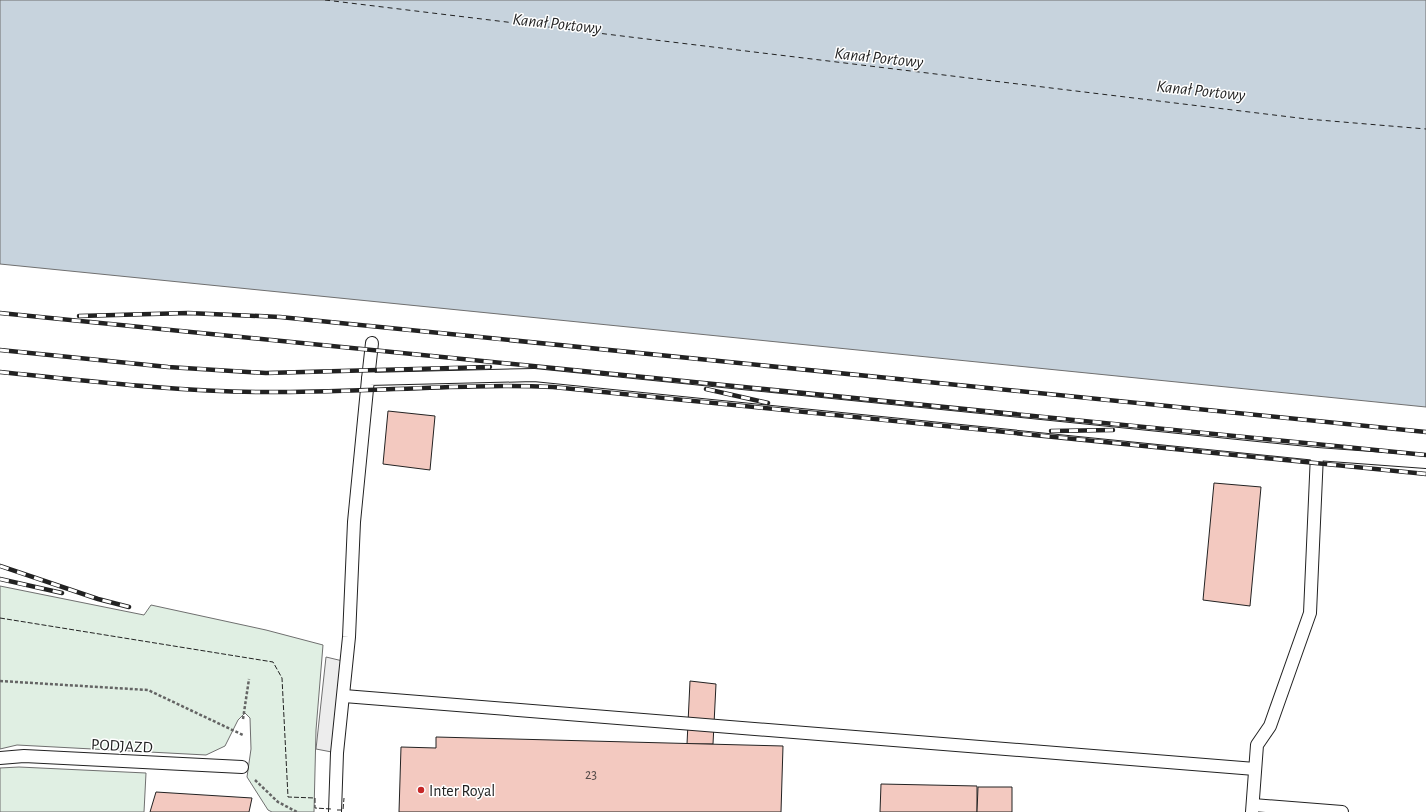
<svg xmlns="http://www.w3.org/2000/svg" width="1426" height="812" font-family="'Alegreya Sans',sans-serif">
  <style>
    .green { fill: #e0efe3; stroke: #6f6f6f }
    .parking { fill: #ededed; stroke: #6f6f6f }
    .water { fill: #c7d3dd; stroke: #6f6f6f }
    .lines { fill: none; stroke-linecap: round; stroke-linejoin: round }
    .ferry { stroke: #222; stroke-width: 1; stroke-dasharray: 5 4; stroke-linecap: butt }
    .building { fill: #f3c9c0; stroke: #222 }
    .service-casing { stroke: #222; stroke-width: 14 }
    .path { stroke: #646464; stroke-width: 2.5; stroke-dasharray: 3 2; stroke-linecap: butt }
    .service { stroke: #fff; stroke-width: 12 }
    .rail-casing { stroke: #222; stroke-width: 4.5 }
    .rail { stroke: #fff; stroke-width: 3; stroke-dasharray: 9; stroke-linecap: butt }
    .fence { stroke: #222; stroke-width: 1; stroke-dasharray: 5 2; stroke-linecap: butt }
    .poi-dot { fill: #c62828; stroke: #fff; stroke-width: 1.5 }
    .labels { text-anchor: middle; stroke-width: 3; stroke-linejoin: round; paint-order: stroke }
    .number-label { font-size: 14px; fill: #564c4a }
    .street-label { font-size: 16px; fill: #222; stroke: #fff }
    .poi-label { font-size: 16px; fill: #222; stroke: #fff; text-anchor: start }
    .water-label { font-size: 17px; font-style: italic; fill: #222; stroke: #fff }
  </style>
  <rect width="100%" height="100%" fill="#fff"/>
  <!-- green -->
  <g class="green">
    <polygon points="0,586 144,615 151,605 266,630 323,645 316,730 314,812 272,812 268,810 247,777 251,749 250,718 245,713 238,720 225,746 206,755 17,745 0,749"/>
    <polygon points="19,767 146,773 144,812 0,812 0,768"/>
  </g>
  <!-- parking -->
  <polygon class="parking" points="326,657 347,662 337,753 316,749"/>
  <!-- water -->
  <polygon class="water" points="0,0 1426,0 1426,407 0,264"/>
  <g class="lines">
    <!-- ferry -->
    <polyline class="ferry" points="325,0 1307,119 1426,129"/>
  </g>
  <!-- building -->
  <g class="building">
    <polygon points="388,411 435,416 430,470 383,464"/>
    <polygon points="1214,483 1261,487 1250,606 1203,600"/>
    <polygon points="690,681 716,684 713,744 687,744"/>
    <polygon points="436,737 783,746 781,812 399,812 401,747 436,748"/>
    <polygon points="881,784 977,786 977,812 880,812"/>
    <polygon points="978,787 1012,787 1012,812 977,812"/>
    <polygon points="156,792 252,798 249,812 150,812"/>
  </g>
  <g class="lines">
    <!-- service casing -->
    <g class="service-casing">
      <g id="service">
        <polyline points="368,379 372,343"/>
        <polyline points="344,696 1255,769"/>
        <polyline points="0,758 24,756 242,767"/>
        <polyline points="1253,805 1342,812"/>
        <polyline points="335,812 337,753 349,637 354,522 368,379 534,375 1317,454 1426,462"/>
        <polyline points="1252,812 1257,745 1270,726 1310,613 1317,454"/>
      </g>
    </g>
    <!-- path -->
    <g class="path">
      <polyline points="0,681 148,690 243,735"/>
      <polyline points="243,719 249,679"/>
      <polyline points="255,780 278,802 297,812"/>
    </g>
    <!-- service -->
    <use href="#service" class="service"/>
    <!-- rail casing -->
    <g class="rail-casing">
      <g id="rail">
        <polyline points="0,313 1426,455"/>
        <polyline points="79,316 188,313 280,317 1426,432"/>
        <polyline points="0,350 168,367 266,373 490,367"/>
        <path d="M0,372C89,381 179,392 269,392C364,393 458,383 553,387L1426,474"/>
        <polyline points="706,389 768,403"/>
        <polyline points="1051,431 1113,430"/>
        <polyline points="0,566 98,599 129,607"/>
        <polyline points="0,579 62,593"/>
      </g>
    </g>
    <!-- rail -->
    <use href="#rail" class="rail"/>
    <!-- fence -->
    <g class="fence">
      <polyline points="0,618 273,662 282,678 288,797 315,798 315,808 331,809"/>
      <polyline points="337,810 343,810 344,798"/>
    </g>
  </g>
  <!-- markers -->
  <circle class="poi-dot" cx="421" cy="790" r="4"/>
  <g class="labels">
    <!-- number labels -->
    <g class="number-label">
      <text x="591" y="779">23</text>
    </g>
    <!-- street labels -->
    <g class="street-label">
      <text transform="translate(122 745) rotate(3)" y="6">PODJAZD</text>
    </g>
    <!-- poi labels -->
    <g class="poi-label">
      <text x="429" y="796">Inter Royal</text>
    </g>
    <!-- water labels -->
    <g class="water-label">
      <text transform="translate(557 23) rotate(6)" y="6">Kanał Portowy</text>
      <text transform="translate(879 57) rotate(6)" y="6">Kanał Portowy</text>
      <text transform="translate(1201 90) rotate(6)" y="6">Kanał Portowy</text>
    </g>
  </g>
</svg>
